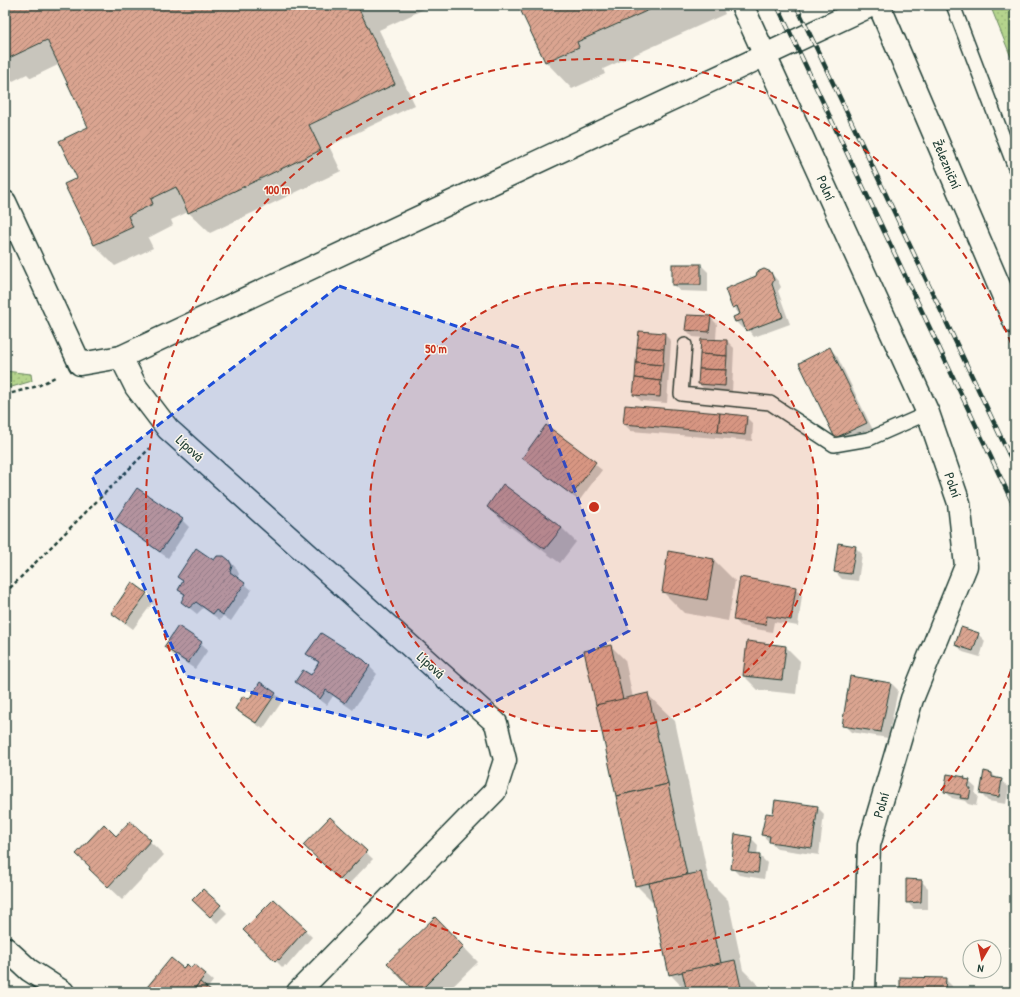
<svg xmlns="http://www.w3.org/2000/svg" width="1020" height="997" font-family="'Patrick Hand',sans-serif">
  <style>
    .grass { fill: url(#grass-dots); stroke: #6a8860 }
    .shadow { fill: #0003 }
    .building { fill: url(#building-hatch); stroke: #1f3d34 }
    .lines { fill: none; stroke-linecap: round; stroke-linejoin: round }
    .lane-casing { stroke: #1f3d34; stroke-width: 16 }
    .street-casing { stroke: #1f3d34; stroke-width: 25 }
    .path { stroke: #1f3d34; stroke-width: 2.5; stroke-dasharray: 4 3; stroke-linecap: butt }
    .lane { stroke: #fbf7ec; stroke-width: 13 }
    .street { stroke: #fbf7ec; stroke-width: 22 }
    .rail-casing { stroke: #1f3d34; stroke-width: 4.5 }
    .rail { stroke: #fbf7ec; stroke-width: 3; stroke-dasharray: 9; stroke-linecap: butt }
    .marked { fill: #1d4ed8; fill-opacity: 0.2; stroke: #1d4ed8; stroke-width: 3; stroke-dasharray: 8 5; stroke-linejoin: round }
    .ring { fill: none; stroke: #c8321e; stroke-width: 2; stroke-dasharray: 7 5 }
    .labels { text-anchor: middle; stroke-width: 3; stroke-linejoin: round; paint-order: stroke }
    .street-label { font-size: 14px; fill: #1f3d34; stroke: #fbf7ec }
    .centre { fill: #c8321e; stroke: #fbf7ec; stroke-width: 2 }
    .ring-label { font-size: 12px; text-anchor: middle; font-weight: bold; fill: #c8321e; stroke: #fbf7ec; stroke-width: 3; stroke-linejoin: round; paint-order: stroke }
  </style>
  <defs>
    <pattern id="grass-dots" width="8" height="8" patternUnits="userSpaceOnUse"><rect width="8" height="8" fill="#b5d48d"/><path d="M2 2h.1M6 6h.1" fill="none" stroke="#9bb77a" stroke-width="1.8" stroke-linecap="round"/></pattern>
    <pattern id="building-hatch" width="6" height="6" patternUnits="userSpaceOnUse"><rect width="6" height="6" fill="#daa490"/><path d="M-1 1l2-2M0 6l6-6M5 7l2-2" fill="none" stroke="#b08776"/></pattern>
  </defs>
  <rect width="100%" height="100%" fill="#fbf7ec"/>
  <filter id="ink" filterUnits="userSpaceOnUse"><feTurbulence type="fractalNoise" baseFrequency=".025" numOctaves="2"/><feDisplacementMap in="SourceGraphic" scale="8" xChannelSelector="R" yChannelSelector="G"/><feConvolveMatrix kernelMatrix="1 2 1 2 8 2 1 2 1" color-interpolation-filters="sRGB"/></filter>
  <g filter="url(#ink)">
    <!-- grass -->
    <g class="grass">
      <polygon points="990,5 1015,5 1015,67"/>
      <polygon points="5,371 31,374 32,381 5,389"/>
    </g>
    <!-- shadow -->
    <g class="shadow">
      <polygon points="5,5 433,5 379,30 415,105 329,146 341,171 210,233 188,212 171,220 173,225 148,238 153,248 115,266 94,245 78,178 90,127 60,64 31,78 27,74 7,84 5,81"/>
      <polygon points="519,5 721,5 725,14 603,69 605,74 572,89 546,62"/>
      <polygon points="701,265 708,272 708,292 680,291 673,285"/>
      <polygon points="771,273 778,281 781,287 778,291 790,324 754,337 746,327 743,329 736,322 740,315 733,307"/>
      <polygon points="710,317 717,324 716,339 693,337 686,330"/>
      <polygon points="664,334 671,341 667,403 641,401 634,394"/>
      <polygon points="727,341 734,348 732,392 706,391 699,384"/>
      <polygon points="830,349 837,356 873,430 842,445 836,438"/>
      <polygon points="746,417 753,424 752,441 631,431 624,424"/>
      <polygon points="546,426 602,470 579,501 524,458"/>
      <polygon points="488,506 562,528 576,542 560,563 502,521"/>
      <polygon points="116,520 182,520 189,527 168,558 123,527"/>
      <polygon points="855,547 862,554 858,581 842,579 835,572"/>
      <polygon points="669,552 714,560 735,581 728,621 684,613 663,592"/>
      <polygon points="212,560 229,560 236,568 239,574 237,578 252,590 231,621 223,616 220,620 203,608 197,614 182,602 185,596 179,590 184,582 178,577"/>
      <polygon points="133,583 154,601 133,629 112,613"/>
      <polygon points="795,588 802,595 798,626 774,622 772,632 741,626 734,619"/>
      <polygon points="978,634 985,641 980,657 963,652 957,645"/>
      <polygon points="201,643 208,650 195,669 172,654 165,647"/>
      <polygon points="611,646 625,660 633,698 648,695 675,721 709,881 728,900 743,970 761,988 762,992 687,992 670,974 654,903 636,885"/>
      <polygon points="786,647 800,661 796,694 758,690 744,676"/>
      <polygon points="308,654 363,660 377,674 353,710 333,696 327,705 296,682 311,676 319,664"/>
      <polygon points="261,683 283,700 263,729 243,715 236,708 249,701"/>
      <polygon points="891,683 898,690 888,738 851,732 844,725"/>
      <polygon points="992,774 1009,787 1006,804 988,801 981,794"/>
      <polygon points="948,775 965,778 976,788 975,794 978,796 976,806 968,804 965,801 952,798 945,791"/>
      <polygon points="817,807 824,814 819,855 777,849 762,835 774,815"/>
      <polygon points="330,818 373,859 347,886 312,852"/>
      <polygon points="130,822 164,855 122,900 104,883 116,837"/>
      <polygon points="751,838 758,845 757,856 760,856 767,863 764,879 739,875 732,868"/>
      <polygon points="921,881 928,888 928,909 914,909 907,902"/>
      <polygon points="203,890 227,913 217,923 193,900"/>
      <polygon points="274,900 312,937 287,966 285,965 283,968 245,930"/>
      <polygon points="435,918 478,962 447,992 416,992"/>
      <polygon points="194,965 213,981 207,989 210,992 144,992 183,970 191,969"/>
      <polygon points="945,979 952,986 952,992 901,992"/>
    </g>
    <!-- building -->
    <g class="building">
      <polygon points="5,5 367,5 359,9 395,84 309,125 321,150 188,213 176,187 151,199 153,204 128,216 133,227 94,245 64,184 77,178 59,141 88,127 47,40 9,58 7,53 5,54"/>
      <polygon points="518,5 660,5 577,42 579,47 545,62"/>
      <rect x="672" y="264" width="29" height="21"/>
      <polygon points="764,269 771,272 774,280 772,284 783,317 746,331 742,320 735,322 733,317 740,314 737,306 732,308 725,289 756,276 757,272"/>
      <polygon points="687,315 711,316 709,332 685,330"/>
      <polygon points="639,331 665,333 664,349 637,347"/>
      <polygon points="701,339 727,340 727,356 700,354"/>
      <polygon points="637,347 664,349 663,365 636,363"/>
      <polygon points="830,347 867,423 835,438 799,363"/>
      <polygon points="700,354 727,356 726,370 699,369"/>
      <polygon points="636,363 663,365 661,381 635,378"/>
      <polygon points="699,369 726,370 725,386 698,384"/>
      <polygon points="635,378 661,381 660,397 633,395"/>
      <polygon points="625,405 720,413 718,432 623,424"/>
      <polygon points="720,413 747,416 745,435 718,432"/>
      <polygon points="546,425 596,462 572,495 522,458"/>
      <polygon points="503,484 562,528 545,549 487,507"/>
      <polygon points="137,488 183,519 160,552 115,520"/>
      <polygon points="838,543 856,546 851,574 834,572"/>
      <polygon points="196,548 212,559 214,560 217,556 224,556 229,560 232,566 230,572 245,583 223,615 216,610 213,614 196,602 189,608 181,602 185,594 178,590 183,581 177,577"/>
      <polygon points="668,551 714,559 707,600 662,592"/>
      <polygon points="740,577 796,587 791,620 767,616 766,625 733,620"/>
      <polygon points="132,582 147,593 125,623 111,613"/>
      <polygon points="178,626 202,642 188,663 164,647"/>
      <polygon points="961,627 979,633 973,651 955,645"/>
      <polygon points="321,633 364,660 370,666 345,703 326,690 320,699 295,682 303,670 311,675 319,662 306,654"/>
      <polygon points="747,641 786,646 782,680 743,676"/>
      <polygon points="611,645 623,700 596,705 584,651"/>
      <polygon points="850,676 891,683 881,732 842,726"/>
      <polygon points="260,682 276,693 256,723 235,709 243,696 249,699"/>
      <polygon points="648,693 668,784 616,796 596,705"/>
      <polygon points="984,771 992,773 992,777 1002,779 999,797 980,794"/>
      <polygon points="947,774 965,777 964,779 970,780 968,788 971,788 969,799 960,798 961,795 944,792"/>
      <polygon points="668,784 687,875 635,886 616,796"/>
      <polygon points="775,800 818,806 812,848 769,842 770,836 761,835 766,813 773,814"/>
      <polygon points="330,817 367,851 340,880 303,845"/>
      <polygon points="130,821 151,840 108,887 89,869 90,867 76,854 104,824 116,836"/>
      <polygon points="735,834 752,837 749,854 760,855 758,873 731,869"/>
      <polygon points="701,872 721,963 669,975 649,883"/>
      <polygon points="906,879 922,880 921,902 906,903"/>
      <polygon points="203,889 221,905 210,917 192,900"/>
      <polygon points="274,899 306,929 279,960 278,959 275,961 243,930"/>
      <polygon points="435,917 464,947 419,992 415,992 387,963"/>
      <polygon points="171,958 183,968 187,964 191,968 194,964 206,974 192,992 143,992"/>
      <polygon points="735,960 742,992 687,992 682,971"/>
      <polygon points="900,977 946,978 945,991 954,992 900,992"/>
      <polygon points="200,982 212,992 192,992"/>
    </g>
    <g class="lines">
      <!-- lane casing -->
      <g class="lane-casing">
        <g id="lane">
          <polyline points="953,5 1015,168"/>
          <polyline points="685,345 681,394 770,403 834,445 869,439 928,413"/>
        </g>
      </g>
      <!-- street casing -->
      <g class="street-casing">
        <g id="street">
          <polyline points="742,5 928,413 959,503 966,566 912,699 869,845 864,992"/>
          <polyline points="879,5 1015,323"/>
          <polyline points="5,202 80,364 121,357 872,5"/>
          <polyline points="121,357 136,387 168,429 496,723 505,760 495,791 298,992"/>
          <polyline points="5,948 29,970 63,992"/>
        </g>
      </g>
      <!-- path -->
      <g class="path">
        <polyline points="5,395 38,386 57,376"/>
        <polyline points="5,593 150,448"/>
      </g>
      <!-- lane -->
      <use href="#lane" class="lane"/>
      <!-- street -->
      <use href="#street" class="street"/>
      <!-- rail casing -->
      <g class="rail-casing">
        <g id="rail">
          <polyline points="777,5 1015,508"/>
          <polyline points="796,5 1015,467"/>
        </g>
      </g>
      <!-- rail -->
      <use href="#rail" class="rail"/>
    </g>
  </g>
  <!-- marked area -->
  <path class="marked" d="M339,286L520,348L629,631L428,737L186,676L92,476Z"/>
  <!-- distance rings -->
  <circle cx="594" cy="507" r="224" fill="#c8321e" fill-opacity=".12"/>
  <g class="ring">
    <circle cx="594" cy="507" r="224"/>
    <path d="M1015 660A448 448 0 1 1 1015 354"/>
  </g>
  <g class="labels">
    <!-- street labels -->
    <g class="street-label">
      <text transform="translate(947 164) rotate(67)" y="5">Železniční</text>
      <text transform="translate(826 188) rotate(66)" y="5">Polní</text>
      <text transform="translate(190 448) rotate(42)" y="5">Lípová</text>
      <text transform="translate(953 485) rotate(71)" y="5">Polní</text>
      <text transform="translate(431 665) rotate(42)" y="5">Lípová</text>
      <text transform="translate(881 805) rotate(-74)" y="5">Polní</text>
    </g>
  </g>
  <circle cx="594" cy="507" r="6" class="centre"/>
  <g class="ring-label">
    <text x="277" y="194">100 m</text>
    <text x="436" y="353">50 m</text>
  </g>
  <!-- margin -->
  <rect width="1020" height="997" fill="none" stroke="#fbf7ec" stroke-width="20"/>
  <rect x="10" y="10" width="1000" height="977" fill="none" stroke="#1f3d34" stroke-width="1.5" filter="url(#ink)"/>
  <!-- north arrow -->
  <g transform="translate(982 959) rotate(189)"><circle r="19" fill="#fbf7ec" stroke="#a3ada2"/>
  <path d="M0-3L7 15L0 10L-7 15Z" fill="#c8321e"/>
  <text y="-6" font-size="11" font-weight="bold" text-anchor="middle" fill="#1f3d34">N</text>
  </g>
</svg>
